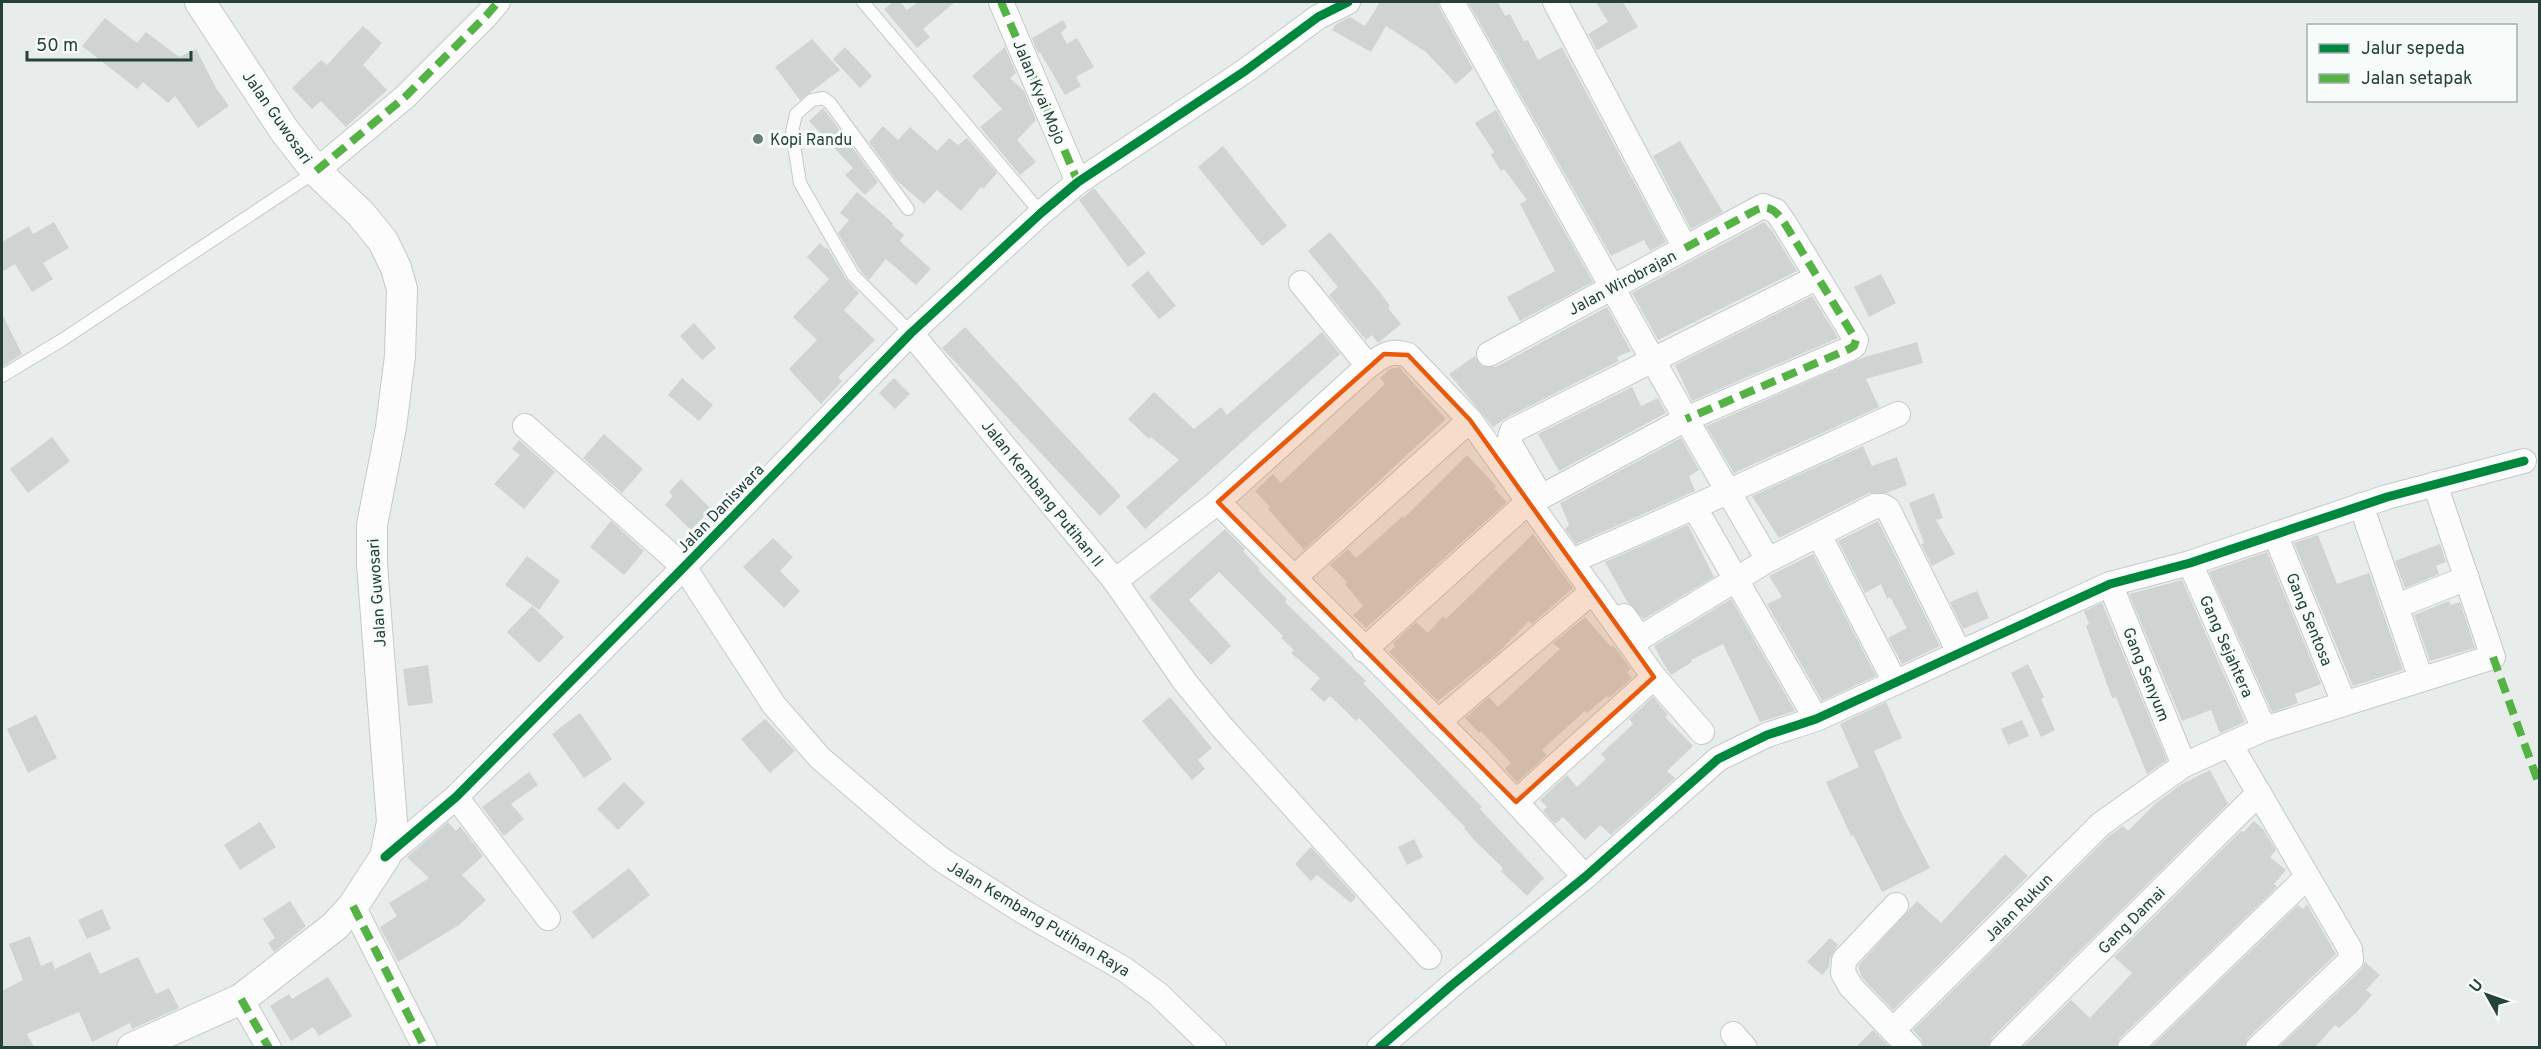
<svg xmlns="http://www.w3.org/2000/svg" width="2541" height="1049" font-family="Overpass,sans-serif">
  <style>
    .building { fill: #cfd4d2 }
    .lines { fill: none; stroke-linecap: round; stroke-linejoin: round }
    .service-casing { stroke: #c5cac8; stroke-width: 14 }
    .minor-casing { stroke: #c5cac8; stroke-width: 26 }
    .tertiary-casing { stroke: #c5cac8; stroke-width: 32 }
    .service { stroke: #fcfcfc; stroke-width: 12 }
    .minor { stroke: #fcfcfc; stroke-width: 24 }
    .tertiary { stroke: #fcfcfc; stroke-width: 30 }
    .quiet { stroke: #55b346; stroke-width: 8; stroke-dasharray: 15 8; stroke-linecap: butt }
    .cycleway-casing { stroke: #f7fbf9; stroke-width: 13 }
    .cycleway { stroke: #00873e; stroke-width: 9 }
    .marked { fill: #e8590c; fill-opacity: 0.2; stroke: #e8590c; stroke-width: 4.5; stroke-linejoin: round }
    .poi-dot { fill: #697e78; stroke: #f7fbf9; stroke-width: 2 }
    .labels { text-anchor: middle; stroke-width: 6; stroke-linejoin: round; paint-order: stroke }
    .street-label { font-size: 16px; fill: #24423a; stroke: #f7fbf9 }
    .poi-label { font-size: 16px; fill: #24423a; stroke: #f7fbf9; text-anchor: start }
  </style>
  <rect width="100%" height="100%" fill="#e8edeb"/>
  <!-- building -->
  <g class="building">
    <polygon points="893,2 900,2 907,10 918,2 955,2 923,29 930,37 917,48 884,9"/>
    <polygon points="1380,2 1438,2 1440,9 1473,69 1456,84 1426,52 1386,26 1371,52 1332,30 1336,24 1350,17 1365,26"/>
    <polygon points="1468,2 1498,2 1505,16 1510,14 1524,41 1528,40 1538,60 1562,47 1666,242 1650,251 1644,240 1611,256"/>
    <polygon points="1596,2 1623,2 1638,27 1597,50 1588,34 1608,22"/>
    <polygon points="105,18 137,43 146,32 179,57 196,49 216,88 229,106 198,128 175,96 168,103 143,82 137,89 82,46"/>
    <polygon points="1063,20 1067,27 1061,33 1067,44 1077,38 1094,67 1076,77 1081,86 1065,95 1040,52 1038,53 1032,38"/>
    <polygon points="363,26 382,43 363,65 387,90 346,127 321,101 312,109 292,88 321,60 327,65"/>
    <polygon points="812,39 840,70 800,100 775,67"/>
    <polygon points="845,47 872,76 860,88 833,59"/>
    <polygon points="1005,47 1016,73 1010,78 1024,91 1036,120 1017,140 1036,162 1020,175 980,127 1002,109 972,76"/>
    <polygon points="823,108 878,182 865,195 845,175 853,168 809,121"/>
    <polygon points="1496,110 1593,282 1520,321 1507,297 1555,271 1520,204 1527,200 1504,169 1501,171 1491,155 1494,152 1475,123"/>
    <polygon points="883,126 898,140 910,127 937,151 949,138 958,145 967,138 997,173 983,189 981,187 961,211 937,190 924,204 897,181 869,142"/>
    <polygon points="1680,141 1723,212 1691,229 1653,156"/>
    <polygon points="1223,146 1287,226 1262,246 1198,167"/>
    <polygon points="1094,188 1146,253 1128,267 1079,200"/>
    <polygon points="857,192 893,223 892,225 904,235 900,241 931,269 916,285 886,259 869,280 860,270 838,233 849,220 840,213"/>
    <polygon points="54,222 69,248 43,263 53,279 32,292 15,264 2,272 2,242 29,226 33,234"/>
    <polygon points="1764,222 1773,232 1797,271 1658,340 1632,293"/>
    <polygon points="1330,232 1379,291 1390,306 1388,308 1401,324 1378,343 1372,335 1366,340 1329,295 1338,287 1308,251"/>
    <polygon points="820,243 826,249 827,247 846,279 859,293 844,310 875,340 838,377 842,381 821,404 789,369 817,340 793,317 829,279 807,257"/>
    <polygon points="1148,271 1176,306 1159,319 1131,285"/>
    <polygon points="1881,274 1896,303 1869,317 1854,287"/>
    <polygon points="1812,296 1838,338 1692,401 1675,365"/>
    <polygon points="1607,307 1631,351 1617,357 1619,361 1506,418 1493,427 1449,374 1475,356 1482,366 1496,367"/>
    <polygon points="2,314 22,354 2,367"/>
    <polygon points="694,323 716,348 702,360 680,336"/>
    <polygon points="965,327 1121,496 1100,516 942,348"/>
    <polygon points="1322,332 1340,354 1145,529 1126,507 1179,460 1151,437 1149,439 1128,419 1154,392 1194,429 1221,407 1227,415"/>
    <polygon points="1917,342 1923,363 1866,379 1879,407 1734,473 1706,426 1862,358"/>
    <polygon points="1399,367 1446,419 1304,550 1268,509 1270,507 1255,491 1273,474 1281,483 1385,384 1380,378 1390,369"/>
    <polygon points="682,378 713,405 699,421 668,395"/>
    <polygon points="894,378 910,394 895,409 879,393"/>
    <polygon points="1632,387 1641,406 1658,398 1666,413 1559,471 1538,434"/>
    <polygon points="604,434 643,469 622,493 583,458"/>
    <polygon points="52,437 70,461 28,493 10,469"/>
    <polygon points="1681,438 1699,470 1689,476 1695,491 1576,544 1565,529 1569,525 1560,503"/>
    <polygon points="519,440 555,472 524,509 494,484 520,455 512,449"/>
    <polygon points="1863,446 1872,466 1897,457 1907,485 1887,493 1869,493 1779,538 1752,496"/>
    <polygon points="1467,455 1496,486 1494,488 1507,502 1366,628 1353,615 1363,606 1345,584 1347,582 1330,565 1348,549 1356,558 1403,516 1404,518"/>
    <polygon points="681,479 711,509 691,530 665,505 673,496 669,492"/>
    <polygon points="1934,493 1943,518 1936,520 1955,554 1932,566 1921,544 1924,543 1909,503"/>
    <polygon points="611,521 644,551 624,575 590,547"/>
    <polygon points="1878,521 1940,646 1902,664 1888,638 1907,628 1890,597 1887,599 1881,584 1865,593 1838,541"/>
    <polygon points="1688,525 1714,577 1644,619 1628,603 1605,562"/>
    <polygon points="1225,529 1245,549 1243,551 1260,569 1258,570 1287,599 1285,602 1366,681 1363,683 1482,807 1480,809 1544,878 1527,896 1501,871 1503,868 1476,842 1464,828 1465,827 1359,718 1356,721 1330,696 1324,702 1310,689 1320,678 1291,653 1294,650 1281,638 1283,636 1219,572 1189,600 1231,646 1211,665 1149,597"/>
    <polygon points="1533,534 1573,588 1532,624 1529,621 1497,654 1438,701 1389,652 1395,646 1393,643 1416,622 1428,633 1443,616 1446,619"/>
    <polygon points="2318,535 2337,584 2369,573 2403,670 2353,686 2294,543"/>
    <polygon points="773,538 793,557 780,571 800,591 784,608 743,567"/>
    <polygon points="2440,544 2446,562 2436,566 2439,574 2405,588 2395,561"/>
    <polygon points="2267,552 2321,684 2295,694 2298,703 2272,712 2209,572"/>
    <polygon points="1813,554 1876,676 1822,701 1767,604 1782,597 1769,576"/>
    <polygon points="527,556 560,581 539,610 505,585"/>
    <polygon points="2182,580 2245,722 2220,733 2211,710 2182,721 2129,594"/>
    <polygon points="1977,591 1989,618 1963,629 1950,602"/>
    <polygon points="1731,599 1795,711 1760,722 1723,644 1691,660 1692,662 1671,675 1665,666 1654,646"/>
    <polygon points="2449,601 2451,605 2460,602 2475,648 2430,661 2414,615"/>
    <polygon points="2102,603 2167,760 2147,774 2116,697 2112,698 2086,626 2089,624 2084,611"/>
    <polygon points="532,606 564,637 539,663 507,632"/>
    <polygon points="1585,617 1611,647 1613,645 1631,669 1627,672 1632,678 1609,698 1607,696 1587,713 1585,711 1555,738 1542,750 1547,755 1517,782 1505,769 1511,763 1481,731 1479,733 1465,718 1489,697 1498,707 1560,649 1553,643"/>
    <polygon points="2028,664 2044,697 2041,699 2055,730 2041,737 2011,673"/>
    <polygon points="428,665 433,703 408,706 403,669"/>
    <polygon points="1170,697 1212,748 1198,760 1205,769 1192,780 1142,721"/>
    <polygon points="1653,697 1668,715 1665,717 1693,746 1667,771 1675,778 1611,835 1600,825 1585,840 1563,817 1555,824 1543,811 1547,807 1540,800 1567,775 1577,787 1606,759 1601,754 1633,724 1629,719"/>
    <polygon points="1886,702 1902,738 1874,751 1902,814 1930,868 1882,892 1853,835 1851,836 1826,782 1859,767 1840,724"/>
    <polygon points="580,713 612,759 584,778 552,734"/>
    <polygon points="36,715 57,758 28,773 7,729"/>
    <polygon points="765,719 795,751 770,773 741,739"/>
    <polygon points="2022,720 2029,736 2008,745 2001,729"/>
    <polygon points="2210,770 2228,804 1992,1038 1988,1047 1924,1047 1921,1039 1913,1030 2110,835 2123,826 2128,831 2156,803 2182,784"/>
    <polygon points="529,772 538,785 511,804 524,819 504,836 482,807"/>
    <polygon points="624,782 645,803 618,830 597,809"/>
    <polygon points="2254,821 2263,829 2276,850 2270,857 2286,870 2274,884 2277,887 2120,1038 2116,1047 2023,1047 2071,1000 2090,1018 2132,973 2114,957 2242,830 2243,833"/>
    <polygon points="260,822 276,847 240,870 224,845"/>
    <polygon points="448,822 456,831 460,826 483,856 462,875 486,900 459,925 398,962 380,927 397,916 389,903 429,878 407,857"/>
    <polygon points="1414,839 1423,857 1407,865 1398,847"/>
    <polygon points="1311,847 1356,897 1351,903 1317,875 1311,881 1295,864"/>
    <polygon points="2005,854 2028,876 1893,1010 1862,978 1858,966 1917,901 1941,923"/>
    <polygon points="629,868 650,895 593,939 572,912"/>
    <polygon points="290,901 306,926 274,952 268,943 275,938 263,919"/>
    <polygon points="2307,904 2336,954 2248,1038 2244,1047 2151,1047 2298,905 2303,909"/>
    <polygon points="102,909 111,929 87,939 78,920"/>
    <polygon points="30,936 41,966 52,961 55,969 90,952 100,974 138,957 156,994 169,988 179,1008 132,1029 130,1023 92,1042 79,1012 27,1034 34,1047 2,1047 2,991 23,980 9,944"/>
    <polygon points="1830,938 1838,945 1830,958 1829,967 1822,975 1807,962"/>
    <polygon points="2365,962 2380,975 2366,990 2372,995 2356,1013 2339,1028 2335,1025 2315,1047 2279,1047 2361,970"/>
    <polygon points="328,977 352,1016 319,1036 313,1027 291,1041 270,1006 289,994 292,999"/>
    <polygon points="1873,1030 1890,1047 1856,1047"/>
  </g>
  <g class="lines">
    <!-- service casing -->
    <g class="service-casing">
      <g id="service">
        <polyline points="863,2 1041,213"/>
        <polyline points="908,209 830,103 823,98 812,100 796,114 792,132 800,183 853,275 911,333"/>
        <polyline points="2,376 62,340 315,172"/>
      </g>
    </g>
    <!-- minor casing -->
    <g class="minor-casing">
      <g id="minor">
        <polyline points="1001,2 1078,182"/>
        <polyline points="1452,2 1686,419 1768,560"/>
        <polyline points="1555,2 1685,248"/>
        <polyline points="316,171 405,97 486,16 498,2"/>
        <polyline points="1301,283 1368,366"/>
        <path d="M911,333L1115,581L1218,502L1368,366C1382,356 1390,349 1408,355L1470,420L1654,677L1702,732"/>
        <polyline points="1489,354 1763,206 1776,211 1785,224 1856,340 1854,346 1849,349 1686,419 1541,497"/>
        <polyline points="525,426 684,567 774,705 820,758 904,830 942,860 1024,912 1124,969 1158,994 1214,1048"/>
        <polyline points="1539,494 1509,442 1512,431 1816,278"/>
        <polyline points="1218,502 1477,760 1585,877"/>
        <polyline points="2361,505 2421,679"/>
        <polyline points="1695,508 1816,719"/>
        <polyline points="2275,534 2344,703"/>
        <polyline points="1819,535 1895,682"/>
        <path d="M1581,557C1688,511 1793,462 1898,414"/>
        <polyline points="2190,563 2264,729"/>
        <polyline points="1295,577 1470,420"/>
        <polyline points="1115,581 1185,682 1221,726 1429,957"/>
        <polyline points="2110,584 2184,765"/>
        <polyline points="2397,606 2467,578"/>
        <polyline points="1624,616 1640,638 1768,560 1875,506 1883,506 1888,509 1959,652"/>
        <polyline points="1364,650 1528,502"/>
        <polyline points="1438,722 1593,591"/>
        <polyline points="2230,744 2350,949 2351,960 2258,1048"/>
        <polyline points="456,797 548,918"/>
        <polyline points="1516,802 1654,677"/>
        <polyline points="385,857 456,797 684,567 911,333 1041,213 1078,182 1245,71 1318,17 1348,2"/>
        <polyline points="1896,905 1844,960 1843,973 1851,987 1910,1048"/>
        <polyline points="353,906 425,1048"/>
        <polyline points="241,999 269,1048"/>
        <polyline points="1893,1030 2101,824 2184,765 2264,729 2493,657 2435,484"/>
        <polyline points="1733,1034 1745,1048"/>
        <polyline points="1379,1048 1452,985 1585,877 1718,759 1767,735 1816,719 2110,584 2190,563 2387,497 2524,461"/>
        <polyline points="2002,1048 2259,793"/>
        <polyline points="2130,1048 2307,877"/>
      </g>
    </g>
    <!-- tertiary casing -->
    <g class="tertiary-casing">
      <polyline id="tertiary" points="132,1048 241,999 335,926 353,906 385,857 392,822 372,564 372,525 391,427 400,356 402,289 396,268 383,241 361,214 316,171 284,130 200,2"/>
    </g>
    <!-- service -->
    <use href="#service" class="service"/>
    <!-- minor -->
    <use href="#minor" class="minor"/>
    <!-- tertiary -->
    <use href="#tertiary" class="tertiary"/>
    <!-- quiet -->
    <g class="quiet">
      <polyline points="1001,2 1078,182"/>
      <polyline points="316,171 405,97 486,16 498,2"/>
      <path d="M1685,248L1754,211C1770,203 1776,211 1785,224L1856,340L1854,346L1849,349L1686,419"/>
      <polyline points="2493,657 2540,787"/>
      <polyline points="353,906 425,1048"/>
      <polyline points="241,999 269,1048"/>
    </g>
    <!-- cycleway casing -->
    <g class="cycleway-casing">
      <g id="cycleway">
        <polyline points="385,857 456,797 684,567 911,333 1041,213 1078,182 1245,71 1318,17 1348,2"/>
        <polyline points="1379,1048 1452,985 1585,877 1718,759 1767,735 1816,719 2110,584 2190,563 2387,497 2524,461"/>
      </g>
    </g>
    <!-- cycleway -->
    <use href="#cycleway" class="cycleway"/>
  </g>
  <!-- marked area -->
  <path class="marked" d="M1384,354L1408,355L1470,420L1654,677L1516,802L1218,502Z"/>
  <!-- markers -->
  <circle class="poi-dot" cx="758" cy="139" r="6"/>
  <g class="labels">
    <!-- street labels -->
    <g class="street-label">
      <text transform="translate(1040 92) rotate(67)" y="6">Jalan Kyai Mojo</text>
      <text transform="translate(278 117) rotate(55)" y="6">Jalan Guwosari</text>
      <text transform="translate(1622 282) rotate(-28)" y="6">Jalan Wirobrajan</text>
      <text transform="translate(1043 493) rotate(51)" y="6">Jalan Kembang Putihan II</text>
      <text transform="translate(720 508) rotate(-46)" y="6">Jalan Daniswara</text>
      <text transform="translate(376 593) rotate(-94)" y="6">Jalan Guwosari</text>
      <text transform="translate(2310 619) rotate(68)" y="6">Gang Sentosa</text>
      <text transform="translate(2227 646) rotate(66)" y="6">Gang Sejahtera</text>
      <text transform="translate(2147 674) rotate(68)" y="6">Gang Senyum</text>
      <text transform="translate(2018 907) rotate(-45)" y="6">Jalan Rukun</text>
      <text transform="translate(1039 918) rotate(31)" y="6">Jalan Kembang Putihan Raya</text>
      <text transform="translate(2131 920) rotate(-45)" y="6">Gang Damai</text>
    </g>
    <!-- poi labels -->
    <g class="poi-label">
      <text x="770" y="145">Kopi Randu</text>
    </g>
  </g>
  <!-- border -->
  <rect width="2541" height="1049" fill="none" stroke="#24423a" stroke-width="6"/>
  <!-- legend -->
  <rect x="2307" y="24" width="210" height="78" fill="#f7fbf9" stroke="#a3b1ad" stroke-width="1.5"/>
  <rect x="2319" y="44" width="30" height="9" fill="#00873e" stroke="#a3b1ad" stroke-width="1.5"/>
  <text x="2361" y="54" font-size="18" fill="#24423a">Jalur sepeda</text>
  <rect x="2319" y="74" width="30" height="9" fill="#55b346" stroke="#a3b1ad" stroke-width="1.5"/>
  <text x="2361" y="84" font-size="18" fill="#24423a">Jalan setapak</text>
  <!-- north arrow -->
  <g transform="translate(2487 995) rotate(310)" stroke="#f7fbf9" stroke-width="4.5" paint-order="stroke">
  <path d="M0-4.5L10 22L0 15L-10 22Z" fill="#24423a"/>
  <text y="-9" font-size="16" font-weight="bold" text-anchor="middle" fill="#24423a">U</text>
  </g>
  <!-- scale -->
  <path d="M27 51v9h164v-9" fill="none" stroke="#24423a" stroke-width="3"/>
  <text x="36" y="51" font-size="18" fill="#24423a" stroke="#f7fbf9" stroke-width="4.5" paint-order="stroke">50 m</text>
</svg>
